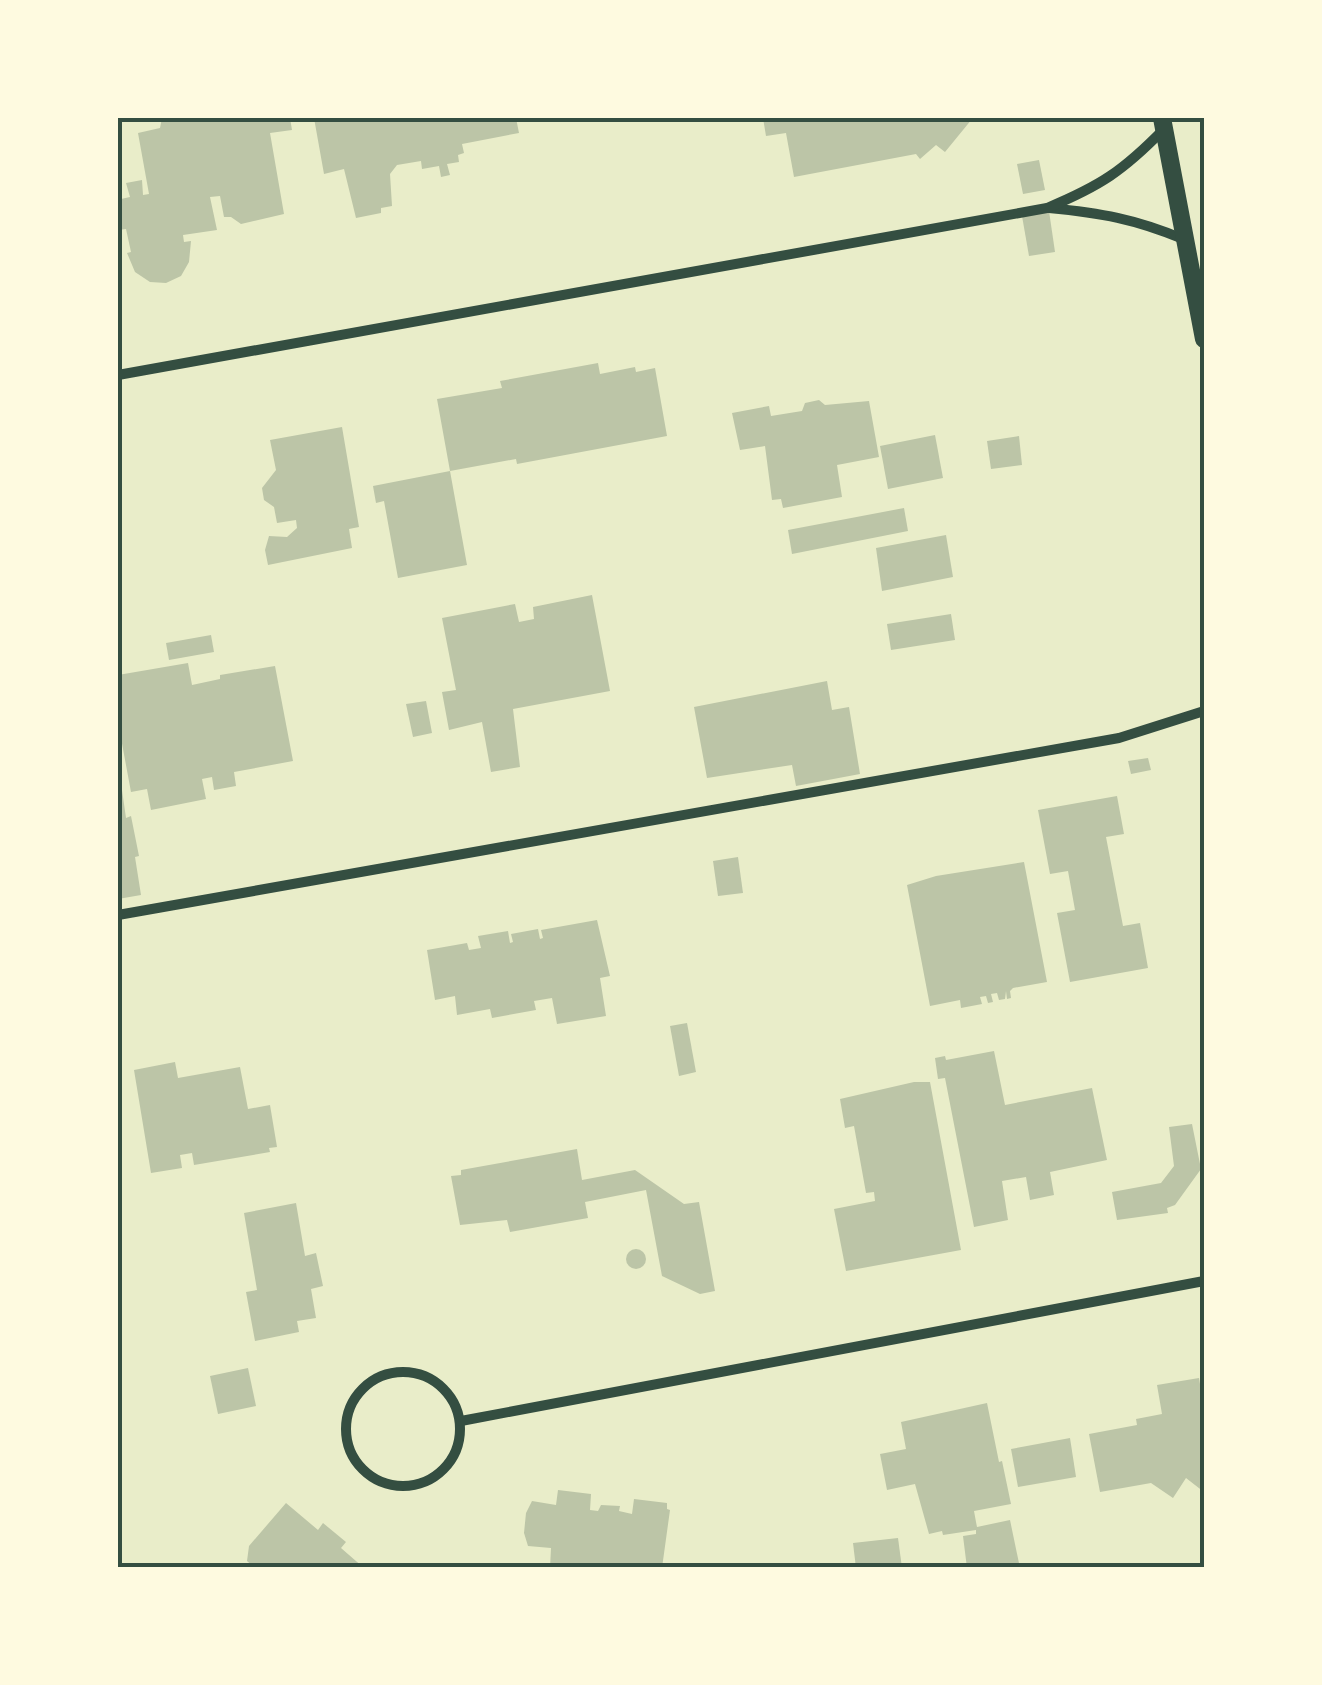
<svg xmlns="http://www.w3.org/2000/svg" width="1322" height="1685" font-family="'Zilla Slab',serif">
  <style>
    .building { fill: #bcc5a7 }
    .lines { fill: none; stroke-linecap: round; stroke-linejoin: round }
    .minor { stroke: #344e41; stroke-width: 10 }
    .tertiary { stroke: #344e41; stroke-width: 18 }
    .neatline { fill: none; stroke: #344e41; stroke-width: 4 }
  </style>
  <rect width="100%" height="100%" fill="#e9edc9"/>
  <!-- building -->
  <g class="building">
    <polygon points="162,118 290,118 292,130 270,133 284,214 241,224 231,217 224,217 220,196 210,197 217,230 183,235 184,242 191,241 189,262 181,276 166,283 150,282 135,272 127,253 131,252 126,229 118,230 118,226 121,199 130,197 126,183 142,180 143,195 149,194 138,133 160,128"/>
    <polygon points="314,118 516,118 519,133 462,144 464,153 458,155 459,162 447,164 450,175 441,177 439,166 422,169 421,161 397,165 390,174 392,206 381,208 381,213 356,218 344,169 324,174"/>
    <polygon points="763,118 971,118 972,119 945,152 936,145 920,159 916,154 794,177 786,133 766,136"/>
    <polygon points="1039,160 1045,190 1023,194 1017,164"/>
    <polygon points="1049,211 1055,252 1029,256 1022,216"/>
    <polygon points="598,363 600,374 635,367 636,372 655,368 667,436 517,464 516,459 450,471 467,565 398,578 384,501 376,503 373,486 450,471 437,399 502,388 500,381"/>
    <polygon points="819,400 825,405 869,401 879,457 837,465 842,497 783,508 781,499 772,500 765,446 740,450 732,413 769,406 771,416 802,411 805,403"/>
    <polygon points="342,427 359,527 349,529 352,548 268,565 265,550 269,536 287,537 297,528 296,520 277,523 274,507 264,500 262,488 276,470 270,440"/>
    <polygon points="935,435 943,478 888,489 880,446"/>
    <polygon points="1019,436 1022,465 991,469 987,441"/>
    <polygon points="904,508 908,531 792,554 788,530"/>
    <polygon points="946,535 953,577 882,591 876,548"/>
    <polygon points="592,595 610,691 513,709 520,767 491,772 482,722 449,730 442,692 456,690 442,618 515,604 519,622 534,619 533,607"/>
    <polygon points="951,614 955,640 891,650 887,624"/>
    <polygon points="211,635 214,652 169,660 166,643"/>
    <polygon points="188,663 192,685 220,679 220,675 275,666 293,761 234,772 236,786 214,790 212,777 202,779 206,799 151,810 147,789 131,792 118,722 118,675"/>
    <polygon points="827,681 832,710 849,707 860,774 796,786 792,765 707,778 694,707"/>
    <polygon points="426,701 432,733 413,737 406,704"/>
    <polygon points="1148,758 1151,770 1131,774 1128,761"/>
    <polygon points="122,790 126,818 131,816 139,856 135,857 141,895 118,899 118,791"/>
    <polygon points="1117,796 1124,834 1106,837 1123,926 1140,923 1148,968 1070,982 1057,913 1075,910 1068,871 1050,874 1038,810"/>
    <polygon points="738,857 743,893 718,896 713,861"/>
    <polygon points="1024,862 1047,982 1013,988 1010,991 1011,998 1007,999 1006,991 1005,999 999,1000 997,993 991,994 993,1002 988,1003 986,996 980,997 982,1004 961,1008 960,1000 930,1006 907,885 936,876"/>
    <polygon points="597,920 610,976 600,978 606,1016 557,1024 552,998 534,1001 536,1010 492,1018 490,1009 457,1015 455,996 435,1000 427,950 467,943 469,950 481,948 478,936 508,931 510,943 513,942 511,934 538,929 540,939 543,938 541,930"/>
    <polygon points="687,1023 696,1072 679,1076 670,1026"/>
    <polygon points="994,1051 1005,1105 1092,1088 1107,1160 1050,1172 1054,1195 1030,1200 1026,1177 1002,1181 1008,1220 974,1227 945,1078 938,1079 935,1058 945,1056 946,1060"/>
    <polygon points="175,1062 178,1078 240,1067 248,1109 270,1105 277,1147 269,1148 270,1152 194,1165 192,1153 180,1155 182,1168 151,1173 134,1070"/>
    <polygon points="914,1082 930,1082 961,1250 846,1271 834,1209 875,1201 874,1192 866,1193 854,1126 845,1128 840,1099"/>
    <polygon points="1192,1124 1201,1169 1175,1205 1167,1208 1168,1213 1117,1220 1112,1192 1161,1183 1174,1166 1169,1127"/>
    <polygon points="577,1149 582,1180 635,1170 684,1204 699,1202 715,1291 700,1294 662,1276 646,1190 585,1202 588,1218 510,1232 507,1220 460,1225 451,1176 461,1175 461,1170"/>
    <polygon points="296,1203 305,1256 316,1253 323,1286 311,1289 316,1318 297,1321 299,1332 255,1341 246,1292 257,1290 244,1213"/>
    <circle cx="636" cy="1259" r="10"/>
    <polygon points="248,1368 256,1406 218,1414 210,1376"/>
    <polygon points="1199,1378 1204,1408 1204,1492 1186,1478 1173,1498 1151,1483 1100,1492 1089,1434 1137,1425 1136,1419 1162,1414 1157,1385"/>
    <polygon points="987,1403 999,1462 1002,1461 1011,1504 974,1511 976,1522 977,1527 1010,1520 1020,1568 967,1568 963,1536 976,1534 976,1530 943,1535 942,1531 929,1534 915,1484 887,1490 880,1454 906,1449 901,1422"/>
    <polygon points="1070,1438 1076,1477 1018,1487 1011,1449"/>
    <polygon points="558,1490 591,1494 590,1510 598,1511 601,1505 620,1506 619,1511 632,1514 634,1499 667,1503 667,1509 670,1510 662,1568 550,1568 551,1548 528,1546 524,1533 526,1513 532,1501 556,1505"/>
    <polygon points="286,1503 318,1530 323,1523 346,1542 341,1548 364,1568 255,1568 247,1561 249,1546"/>
    <polygon points="898,1538 902,1568 856,1568 853,1543"/>
  </g>
  <g class="lines">
    <!-- minor -->
    <g class="minor">
      <path d="M1049,208C1101,213 1135,219 1183,239"/>
      <path d="M118,375L1047,208C1100,186 1123,171 1164,129"/>
      <polyline points="118,915 1119,738 1204,711"/>
      <circle cx="403" cy="1429" r="57"/>
      <polyline points="461,1421 1204,1281"/>
    </g>
    <!-- tertiary -->
    <polyline class="tertiary" points="1162,118 1204,339"/>
  </g>
  <!-- border -->
  <rect width="1322" height="1685" fill="none" stroke="#fefae0" stroke-width="240"/>
  <rect x="120" y="120" width="1082" height="1445" class="neatline"/>
</svg>
